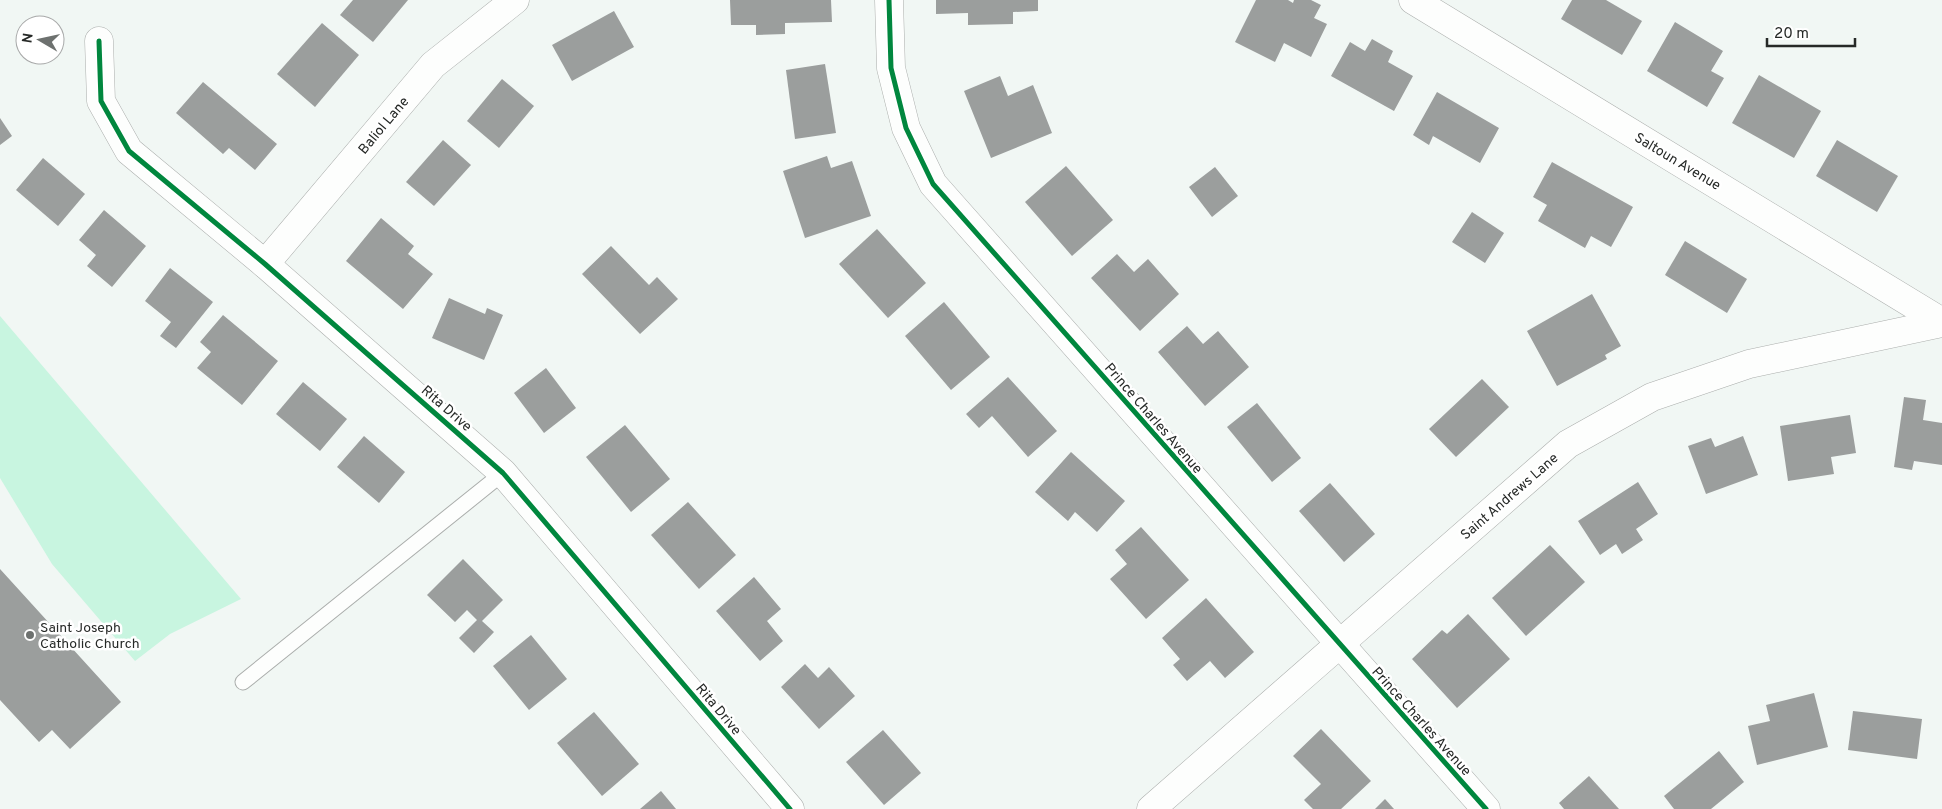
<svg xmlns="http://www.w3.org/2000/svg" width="1942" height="809" font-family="Overpass,sans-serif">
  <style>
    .green { fill: #c8f5e0 }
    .building { fill: #9b9e9d }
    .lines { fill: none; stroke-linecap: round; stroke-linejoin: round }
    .lane-casing { stroke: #abaeac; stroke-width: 17 }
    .street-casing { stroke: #abaeac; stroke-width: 29 }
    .lane { stroke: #fdfefd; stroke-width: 15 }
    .street { stroke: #fdfefd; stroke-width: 28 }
    .cycleway-casing { stroke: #fff; stroke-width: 8 }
    .cycleway { stroke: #00873e; stroke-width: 5 }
    .poi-dot { fill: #6d716f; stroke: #fff; stroke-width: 2 }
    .labels { text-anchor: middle; stroke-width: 5; stroke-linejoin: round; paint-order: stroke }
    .street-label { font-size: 14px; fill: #262927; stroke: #fff }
    .poi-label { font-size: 14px; fill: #262927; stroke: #fff; text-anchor: start }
  </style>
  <rect width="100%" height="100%" fill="#f1f7f4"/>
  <!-- green -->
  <polygon class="green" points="0,316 241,599 170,634 135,661 52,564 0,478"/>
  <!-- building -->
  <g class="building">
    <polygon points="353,0 408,0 373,42 340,15"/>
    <polygon points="730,0 831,0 832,22 785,23 785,34 756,35 756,25 731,25"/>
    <polygon points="936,0 1038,0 1038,11 1013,12 1013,24 968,25 968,13 936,14"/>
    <polygon points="1256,0 1288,0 1293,3 1294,0 1311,0 1321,5 1314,18 1327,24 1311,57 1284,43 1275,62 1235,42"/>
    <polygon points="1572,0 1606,0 1642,21 1622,55 1561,19"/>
    <polygon points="614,11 634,47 572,81 552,45"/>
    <polygon points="1675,22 1723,51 1711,71 1724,78 1707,107 1647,71"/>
    <polygon points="322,23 359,55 315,107 277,74"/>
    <polygon points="1372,39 1393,51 1388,62 1413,76 1394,111 1331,76 1350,42 1365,51"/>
    <polygon points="825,64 836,133 795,139 786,70"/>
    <polygon points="1759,75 1821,111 1794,158 1732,123"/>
    <polygon points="1000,76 1008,96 1033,85 1052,133 991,158 964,91"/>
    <polygon points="502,79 534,106 499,148 467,121"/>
    <polygon points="203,82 277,144 255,170 229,148 223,154 176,113"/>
    <polygon points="1437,92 1499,128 1480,163 1433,136 1429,145 1413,135"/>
    <polygon points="0,118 12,136 0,145"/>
    <polygon points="443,140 471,165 434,206 406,182"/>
    <polygon points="1837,140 1898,176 1877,212 1816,176"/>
    <polygon points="827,156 831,168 852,161 871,216 805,238 783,171"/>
    <polygon points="43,158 85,194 58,226 16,190"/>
    <polygon points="1552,162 1633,207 1611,247 1591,236 1585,248 1538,221 1547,205 1533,197"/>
    <polygon points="1066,166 1113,220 1072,256 1025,202"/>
    <polygon points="1215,167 1238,196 1212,217 1189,187"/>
    <polygon points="104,210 146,246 112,287 87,266 96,255 79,240"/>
    <polygon points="1472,212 1504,233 1485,263 1452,242"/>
    <polygon points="381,218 414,246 408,254 433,274 403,309 346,261"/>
    <polygon points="877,229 926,283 888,318 839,264"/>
    <polygon points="1685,241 1747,279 1727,313 1665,275"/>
    <polygon points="611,246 649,285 657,277 678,299 640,334 582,274"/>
    <polygon points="1117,254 1134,272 1148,259 1179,294 1140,331 1091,278"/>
    <polygon points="170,268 213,302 176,348 160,336 171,322 145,301"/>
    <polygon points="1592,294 1621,346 1605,355 1607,359 1557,386 1527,331"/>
    <polygon points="449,298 485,314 487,308 503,315 484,360 432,338"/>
    <polygon points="944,302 990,357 951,390 905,336"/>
    <polygon points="223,315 278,361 242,405 197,368 211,352 200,342"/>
    <polygon points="1187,326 1203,344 1218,331 1249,367 1205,406 1158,352"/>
    <polygon points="546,368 576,408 544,433 514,393"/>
    <polygon points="1008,377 1057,431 1028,457 992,416 979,428 966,414"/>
    <polygon points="1482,379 1509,407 1456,457 1429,429"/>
    <polygon points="303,382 347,419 320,451 276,414"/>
    <polygon points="1904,397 1926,400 1923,420 1942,423 1942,465 1914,461 1912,470 1894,467"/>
    <polygon points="1257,403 1301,458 1272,482 1227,427"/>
    <polygon points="1850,415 1856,453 1831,457 1834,474 1788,481 1780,426"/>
    <polygon points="625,425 670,479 631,512 586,457"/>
    <polygon points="364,436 405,472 379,503 337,467"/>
    <polygon points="1743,436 1758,475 1706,494 1688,446 1711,438 1715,447"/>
    <polygon points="1071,452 1125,501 1097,532 1075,512 1068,521 1035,492"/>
    <polygon points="1638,482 1658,514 1636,529 1643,540 1622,554 1616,544 1600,555 1578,521"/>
    <polygon points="1330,483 1375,534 1344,562 1299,511"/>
    <polygon points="688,502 736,555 699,589 651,535"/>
    <polygon points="1141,527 1189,580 1146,619 1110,579 1127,564 1115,550"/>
    <polygon points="1550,545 1585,582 1526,636 1492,598"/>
    <polygon points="463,559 503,600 482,621 494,632 474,653 459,638 477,620 467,610 455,622 427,595"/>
    <polygon points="0,569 121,702 70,749 52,730 39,742 0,700"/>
    <polygon points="754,577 781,609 767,621 783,641 760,661 716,611"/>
    <polygon points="1206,598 1254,652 1225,678 1210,661 1187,681 1173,665 1180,659 1162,638"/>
    <polygon points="1468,614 1510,659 1457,708 1412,659 1442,630 1447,634"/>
    <polygon points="531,635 567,679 529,710 493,666"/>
    <polygon points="805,664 818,678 829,667 855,696 819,729 781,687"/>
    <polygon points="1814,693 1828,747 1757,765 1748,726 1770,721 1766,705"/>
    <polygon points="1853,711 1922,719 1917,759 1848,750"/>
    <polygon points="594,712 639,764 602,796 557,743"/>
    <polygon points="1321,729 1371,781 1341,809 1313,809 1304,800 1321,784 1293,756"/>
    <polygon points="883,730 921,773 884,805 846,762"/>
    <polygon points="1719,751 1744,782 1711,809 1674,809 1664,796"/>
    <polygon points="1589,776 1619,809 1564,809 1559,803"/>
    <polygon points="661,791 676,809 640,809"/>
    <polygon points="1385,799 1394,809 1375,809"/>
  </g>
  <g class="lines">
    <!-- lane casing -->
    <g class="lane-casing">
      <polyline id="lane" points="243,682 503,473"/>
    </g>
    <!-- street casing -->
    <g class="street-casing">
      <g id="street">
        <polyline points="889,0 891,68 906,128 933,184 1486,809"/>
        <polyline points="1413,0 1942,322"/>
        <polyline points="99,41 101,101 129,151 265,264 503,473 790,809"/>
        <polyline points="265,264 433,65 515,0"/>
        <polyline points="1151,809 1568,444 1652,397 1749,364 1942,323"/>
      </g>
    </g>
    <!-- lane -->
    <use href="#lane" class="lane"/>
    <!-- street -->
    <use href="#street" class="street"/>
    <!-- cycleway casing -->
    <g class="cycleway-casing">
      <g id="cycleway">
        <polyline points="889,0 891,68 906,128 933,184 1486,809"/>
        <polyline points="99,41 101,101 129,151 265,264 503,473 790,809"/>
      </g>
    </g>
    <!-- cycleway -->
    <use href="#cycleway" class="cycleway"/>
  </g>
  <!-- markers -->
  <circle class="poi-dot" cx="30" cy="635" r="5"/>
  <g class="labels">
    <!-- street labels -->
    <g class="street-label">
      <text transform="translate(383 125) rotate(-50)" y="5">Baliol Lane</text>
      <text transform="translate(1678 161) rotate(31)" y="5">Saltoun Avenue</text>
      <text transform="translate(447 408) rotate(41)" y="5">Rita Drive</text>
      <text transform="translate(1154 418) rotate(49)" y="5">Prince Charles Avenue</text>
      <text transform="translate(1509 496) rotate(-41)" y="5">Saint Andrews Lane</text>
      <text transform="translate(719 709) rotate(50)" y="5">Rita Drive</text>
      <text transform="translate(1422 721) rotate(48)" y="5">Prince Charles Avenue</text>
    </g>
    <!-- poi labels -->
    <g class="poi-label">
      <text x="40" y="632">Saint Joseph<tspan x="40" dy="16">Catholic Church</tspan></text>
    </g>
  </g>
  <!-- north arrow -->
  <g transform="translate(40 40) rotate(279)"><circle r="24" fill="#ffffff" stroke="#a8a9a9"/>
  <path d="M0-4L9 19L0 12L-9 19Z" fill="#6d716f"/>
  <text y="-8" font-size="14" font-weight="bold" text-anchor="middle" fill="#262927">N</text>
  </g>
  <!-- scale -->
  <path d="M1767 38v8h88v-8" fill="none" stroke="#262927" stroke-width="2.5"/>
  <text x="1774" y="38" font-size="15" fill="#262927" stroke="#ffffff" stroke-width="4" paint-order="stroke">20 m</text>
</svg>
